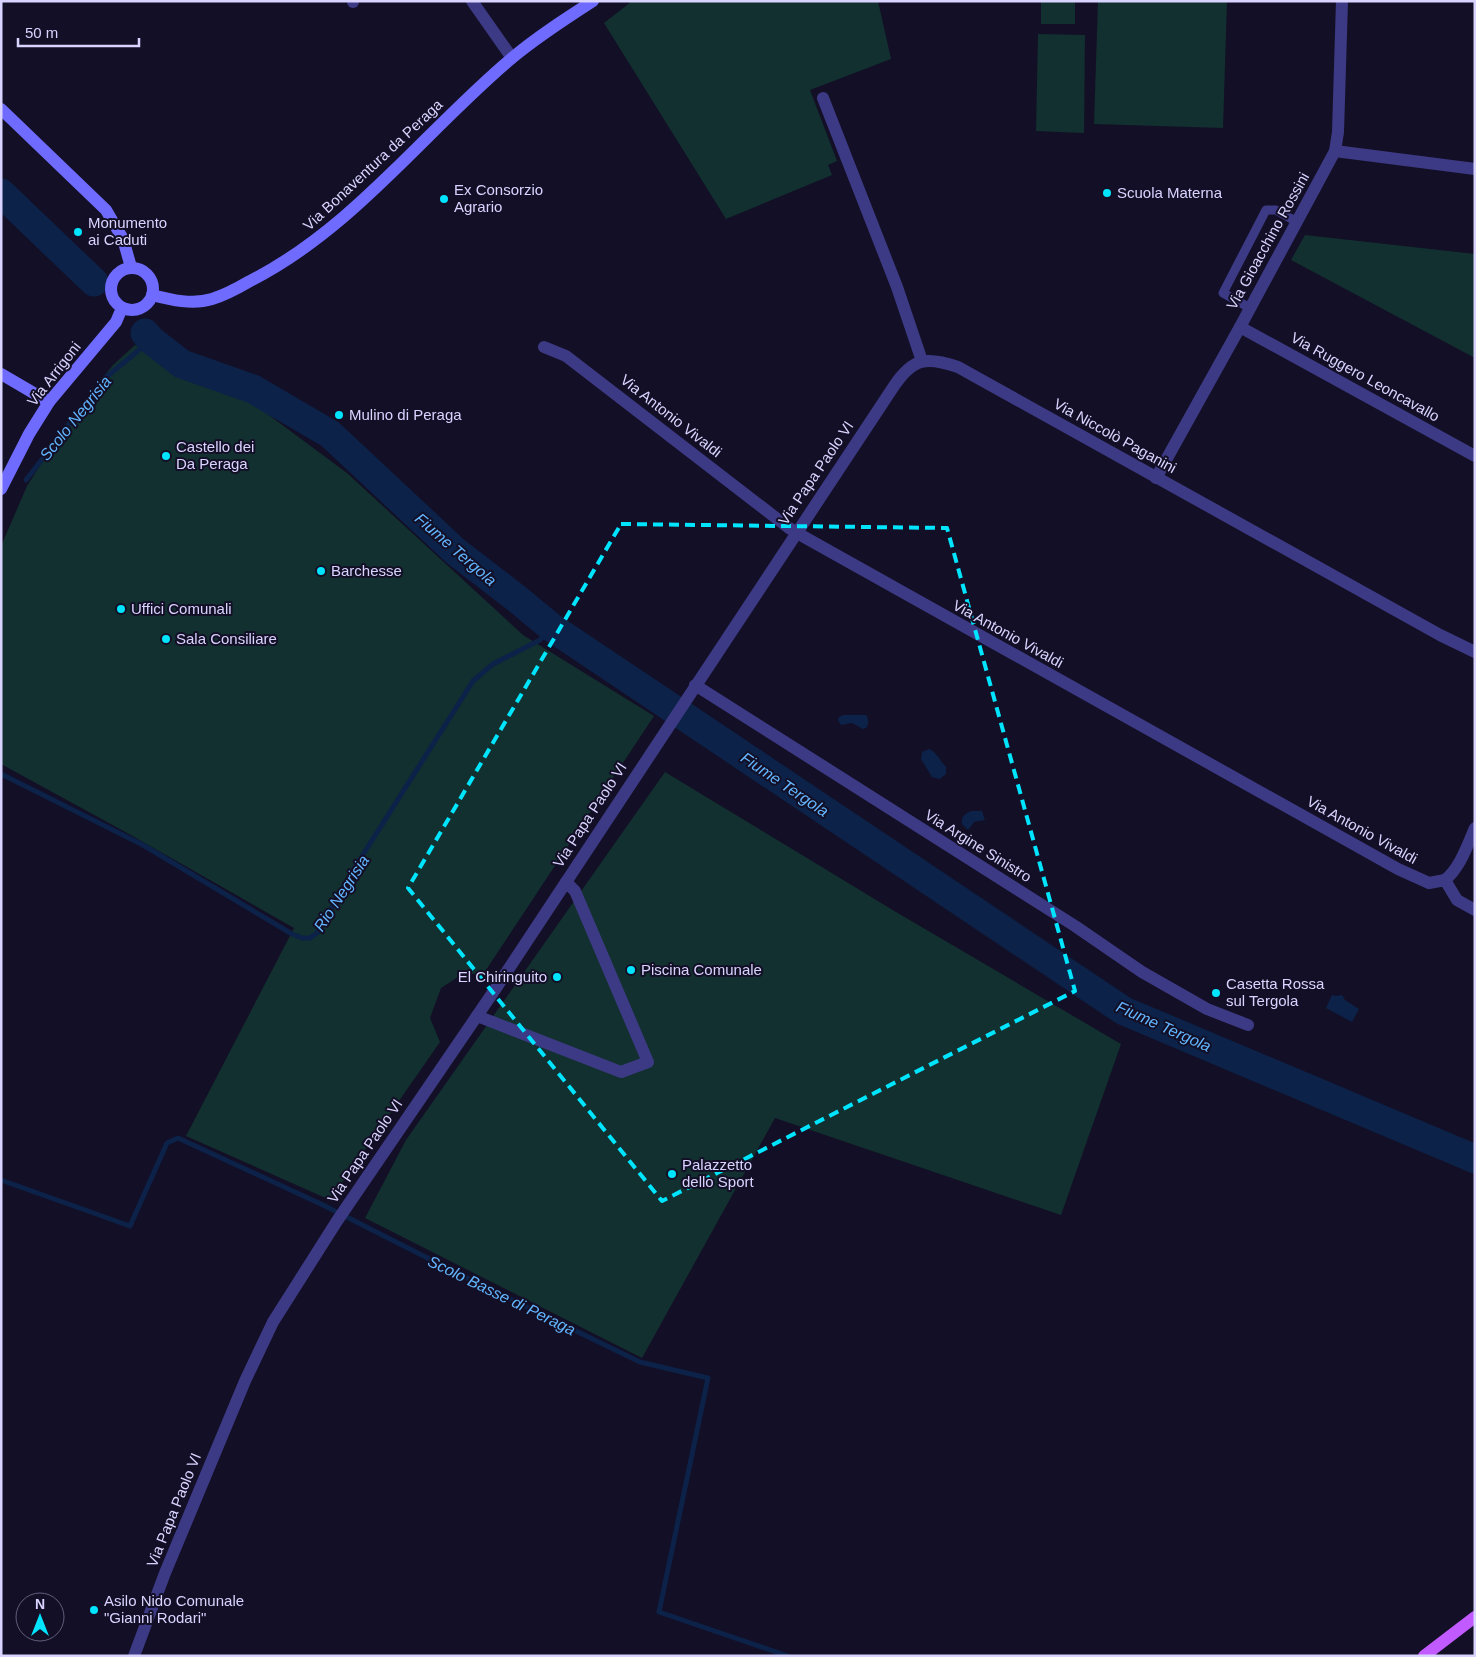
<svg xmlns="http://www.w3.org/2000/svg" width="1476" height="1657" font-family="Helvetica,sans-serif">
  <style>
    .green { fill: #12302f }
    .water { fill: #0c2248 }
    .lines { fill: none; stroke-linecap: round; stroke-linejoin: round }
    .stream { stroke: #0c2248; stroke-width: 5 }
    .river { stroke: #0c2248; stroke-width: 29 }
    .lane { stroke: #3d3a85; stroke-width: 9 }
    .street { stroke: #3d3a85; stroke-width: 12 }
    .secondary { stroke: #6f6bff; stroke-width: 12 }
    .primary { stroke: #c25bff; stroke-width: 12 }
    .marked { fill: none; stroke: #00e5ff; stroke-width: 4; stroke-dasharray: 10 6; stroke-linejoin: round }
    .poi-dot { fill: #00e5ff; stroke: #130f26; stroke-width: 2 }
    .labels { text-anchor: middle; stroke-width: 4; stroke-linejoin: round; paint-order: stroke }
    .street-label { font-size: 15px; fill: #d9d4ff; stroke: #130f26 }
    .poi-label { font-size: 15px; fill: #d9d4ff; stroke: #130f26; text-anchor: start }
    .water-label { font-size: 16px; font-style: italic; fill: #62b6ff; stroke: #130f26 }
  </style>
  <rect width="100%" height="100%" fill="#130f26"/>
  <!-- green -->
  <g class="green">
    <polygon points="632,1 878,1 891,59 810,90 837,161 828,165 832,175 726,219 604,23"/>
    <rect x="1041" y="1" width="34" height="23"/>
    <polygon points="1098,1 1227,1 1223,128 1094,124"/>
    <polygon points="1038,34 1085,35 1084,133 1036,131"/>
    <polygon points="1305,235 1475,254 1475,358 1291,260"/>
    <polygon points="135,345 178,374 246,398 347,473 523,635 654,716 484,973 461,975 441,988 430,1018 440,1042 330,1200 186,1136 294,928 129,834 1,764 1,546 27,486 70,418 113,365"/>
    <polygon points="665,772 896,912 1121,1044 1061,1215 775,1118 642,1358 365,1218 406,1140"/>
  </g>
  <!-- water -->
  <g class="water">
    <path d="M843,715H866C869,719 869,724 866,728L863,729L852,723L841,725L838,720L839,717Z"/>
    <path d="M929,749C936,751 940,761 946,767V774L940,779L932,777L921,759L922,752Z"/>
    <path d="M971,811H982L985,820L974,822L968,830L962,824C961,817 964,814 971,811Z"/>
    <polygon points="1332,995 1336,996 1342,995 1345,1000 1359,1009 1352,1022 1326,1008"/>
  </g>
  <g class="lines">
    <!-- stream -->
    <g class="stream">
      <polyline points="26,480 104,379 151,340"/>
      <polyline points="1,774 143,845 292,934 302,938 310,938 317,933 357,864 473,681 493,664 540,640 551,627"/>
      <polyline points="1,1180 130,1226 167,1143 178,1138 323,1205 471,1280 640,1362 708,1378 659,1612 788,1656"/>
    </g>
    <!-- river -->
    <g class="river">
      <polyline points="1,193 94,282"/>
      <polyline points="145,333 151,340 182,364 253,389 330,434 455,551 516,598 551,627 1124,1011 1475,1159"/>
    </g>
    <!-- lane -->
    <polyline class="lane" points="1250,308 1223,293 1266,210 1276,210 1297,222"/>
    <!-- street -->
    <g class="street">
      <polyline points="472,1 512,58"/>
      <polyline points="353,2 353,1"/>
      <polyline points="823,98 897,287 922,361"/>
      <polyline points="1335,151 1475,169"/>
      <polyline points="1240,327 1475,456"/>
      <polyline points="544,347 566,356 789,528 806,538 1398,869 1429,883 1445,880 1457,900 1475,910"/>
      <polyline points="1156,478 1240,327 1335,151 1338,132 1342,1"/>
      <polyline points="695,685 1075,926 1142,972 1207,1009 1248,1025"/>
      <path d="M1445,880C1460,868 1467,846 1475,828"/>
      <polyline points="477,1016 621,1072 648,1062 575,891 566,882"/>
      <path d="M134,1656L165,1573L245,1381L273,1322L337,1221L494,991L894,386C913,358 926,356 958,367L1440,635L1475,652"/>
    </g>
    <!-- secondary -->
    <g class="secondary">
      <polyline points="1,109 106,210 123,239 131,267"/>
      <circle cx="132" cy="289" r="21"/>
      <path d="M152,295C171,300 193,305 212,299C225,295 238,288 250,281C353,229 425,131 512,58C537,37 565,19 593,1"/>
      <polyline points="1,374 49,402"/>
      <polyline points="1,489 29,434 49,402 116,322 122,308"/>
    </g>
    <!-- primary -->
    <polyline class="primary" points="1424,1656 1475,1617"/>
  </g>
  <!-- marked area -->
  <path class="marked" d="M621,524L947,528L1075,991L662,1201L408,888Z"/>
  <!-- markers -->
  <g class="poi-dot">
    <circle cx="1107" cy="193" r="5"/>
    <circle cx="444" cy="199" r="5"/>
    <circle cx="78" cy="232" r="5"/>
    <circle cx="339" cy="415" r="5"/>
    <circle cx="166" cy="456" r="5"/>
    <circle cx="321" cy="571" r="5"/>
    <circle cx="121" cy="609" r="5"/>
    <circle cx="166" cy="639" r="5"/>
    <circle cx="631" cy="970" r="5"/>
    <circle cx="557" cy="977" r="5"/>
    <circle cx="1216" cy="993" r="5"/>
    <circle cx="672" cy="1174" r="5"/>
    <circle cx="94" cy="1610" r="5"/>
  </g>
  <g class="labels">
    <!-- street labels -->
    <g class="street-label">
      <text transform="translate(373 165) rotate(-43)" y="5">Via Bonaventura da Peraga</text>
      <text transform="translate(1268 241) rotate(-61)" y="5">Via Gioacchino Rossini</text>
      <text transform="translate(54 374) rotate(-52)" y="5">Via Arrigoni</text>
      <text transform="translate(1365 377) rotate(29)" y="5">Via Ruggero Leoncavallo</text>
      <text transform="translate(671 416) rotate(38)" y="5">Via Antonio Vivaldi</text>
      <text transform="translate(1115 436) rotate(29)" y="5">Via Niccolò Paganini</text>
      <text transform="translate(816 473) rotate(-56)" y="5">Via Papa Paolo VI</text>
      <text transform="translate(1008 634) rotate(29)" y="5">Via Antonio Vivaldi</text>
      <text transform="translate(590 815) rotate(-57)" y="5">Via Papa Paolo VI</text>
      <text transform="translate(1362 830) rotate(29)" y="5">Via Antonio Vivaldi</text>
      <text transform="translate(978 846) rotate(32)" y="5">Via Argine Sinistro</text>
      <text transform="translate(365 1151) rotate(-56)" y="5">Via Papa Paolo VI</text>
      <text transform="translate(174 1510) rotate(-68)" y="5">Via Papa Paolo VI</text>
    </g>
    <!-- poi labels -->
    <g class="poi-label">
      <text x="454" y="195">Ex Consorzio<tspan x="454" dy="17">Agrario</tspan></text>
      <text x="1117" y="198">Scuola Materna</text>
      <text x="88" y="228">Monumento<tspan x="88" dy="17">ai Caduti</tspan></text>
      <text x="349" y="420">Mulino di Peraga</text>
      <text x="176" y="452">Castello dei<tspan x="176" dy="17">Da Peraga</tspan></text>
      <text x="331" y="576">Barchesse</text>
      <text x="131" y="614">Uffici Comunali</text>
      <text x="176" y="644">Sala Consiliare</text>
      <text x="641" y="975">Piscina Comunale</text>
      <text x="547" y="982" text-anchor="end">El Chiringuito</text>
      <text x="1226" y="989">Casetta Rossa<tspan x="1226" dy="17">sul Tergola</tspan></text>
      <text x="682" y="1170">Palazzetto<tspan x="682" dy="17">dello Sport</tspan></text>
      <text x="104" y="1606">Asilo Nido Comunale<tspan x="104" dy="17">"Gianni Rodari"</tspan></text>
    </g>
    <!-- water labels -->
    <g class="water-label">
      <text transform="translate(75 418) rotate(-51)" y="6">Scolo Negrisia</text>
      <text transform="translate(456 549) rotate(41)" y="6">Fiume Tergola</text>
      <text transform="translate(785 784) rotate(34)" y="6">Fiume Tergola</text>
      <text transform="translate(341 893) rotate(-57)" y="6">Rio Negrisia</text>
      <text transform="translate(1164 1026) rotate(24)" y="6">Fiume Tergola</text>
      <text transform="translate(502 1295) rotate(26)" y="6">Scolo Basse di Peraga</text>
    </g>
  </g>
  <!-- border -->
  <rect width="1476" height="1657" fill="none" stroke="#d9d4ff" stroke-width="5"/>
  <!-- north arrow -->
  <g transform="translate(40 1617)"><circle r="24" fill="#130f26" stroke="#625e7d"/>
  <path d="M0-4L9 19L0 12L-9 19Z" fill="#00e5ff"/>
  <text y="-8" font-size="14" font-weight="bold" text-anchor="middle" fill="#d9d4ff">N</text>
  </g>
  <!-- scale -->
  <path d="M18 38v8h121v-8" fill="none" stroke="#d9d4ff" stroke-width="2.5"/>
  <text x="25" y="38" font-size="15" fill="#d9d4ff" stroke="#130f26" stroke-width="4" paint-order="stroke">50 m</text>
</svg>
